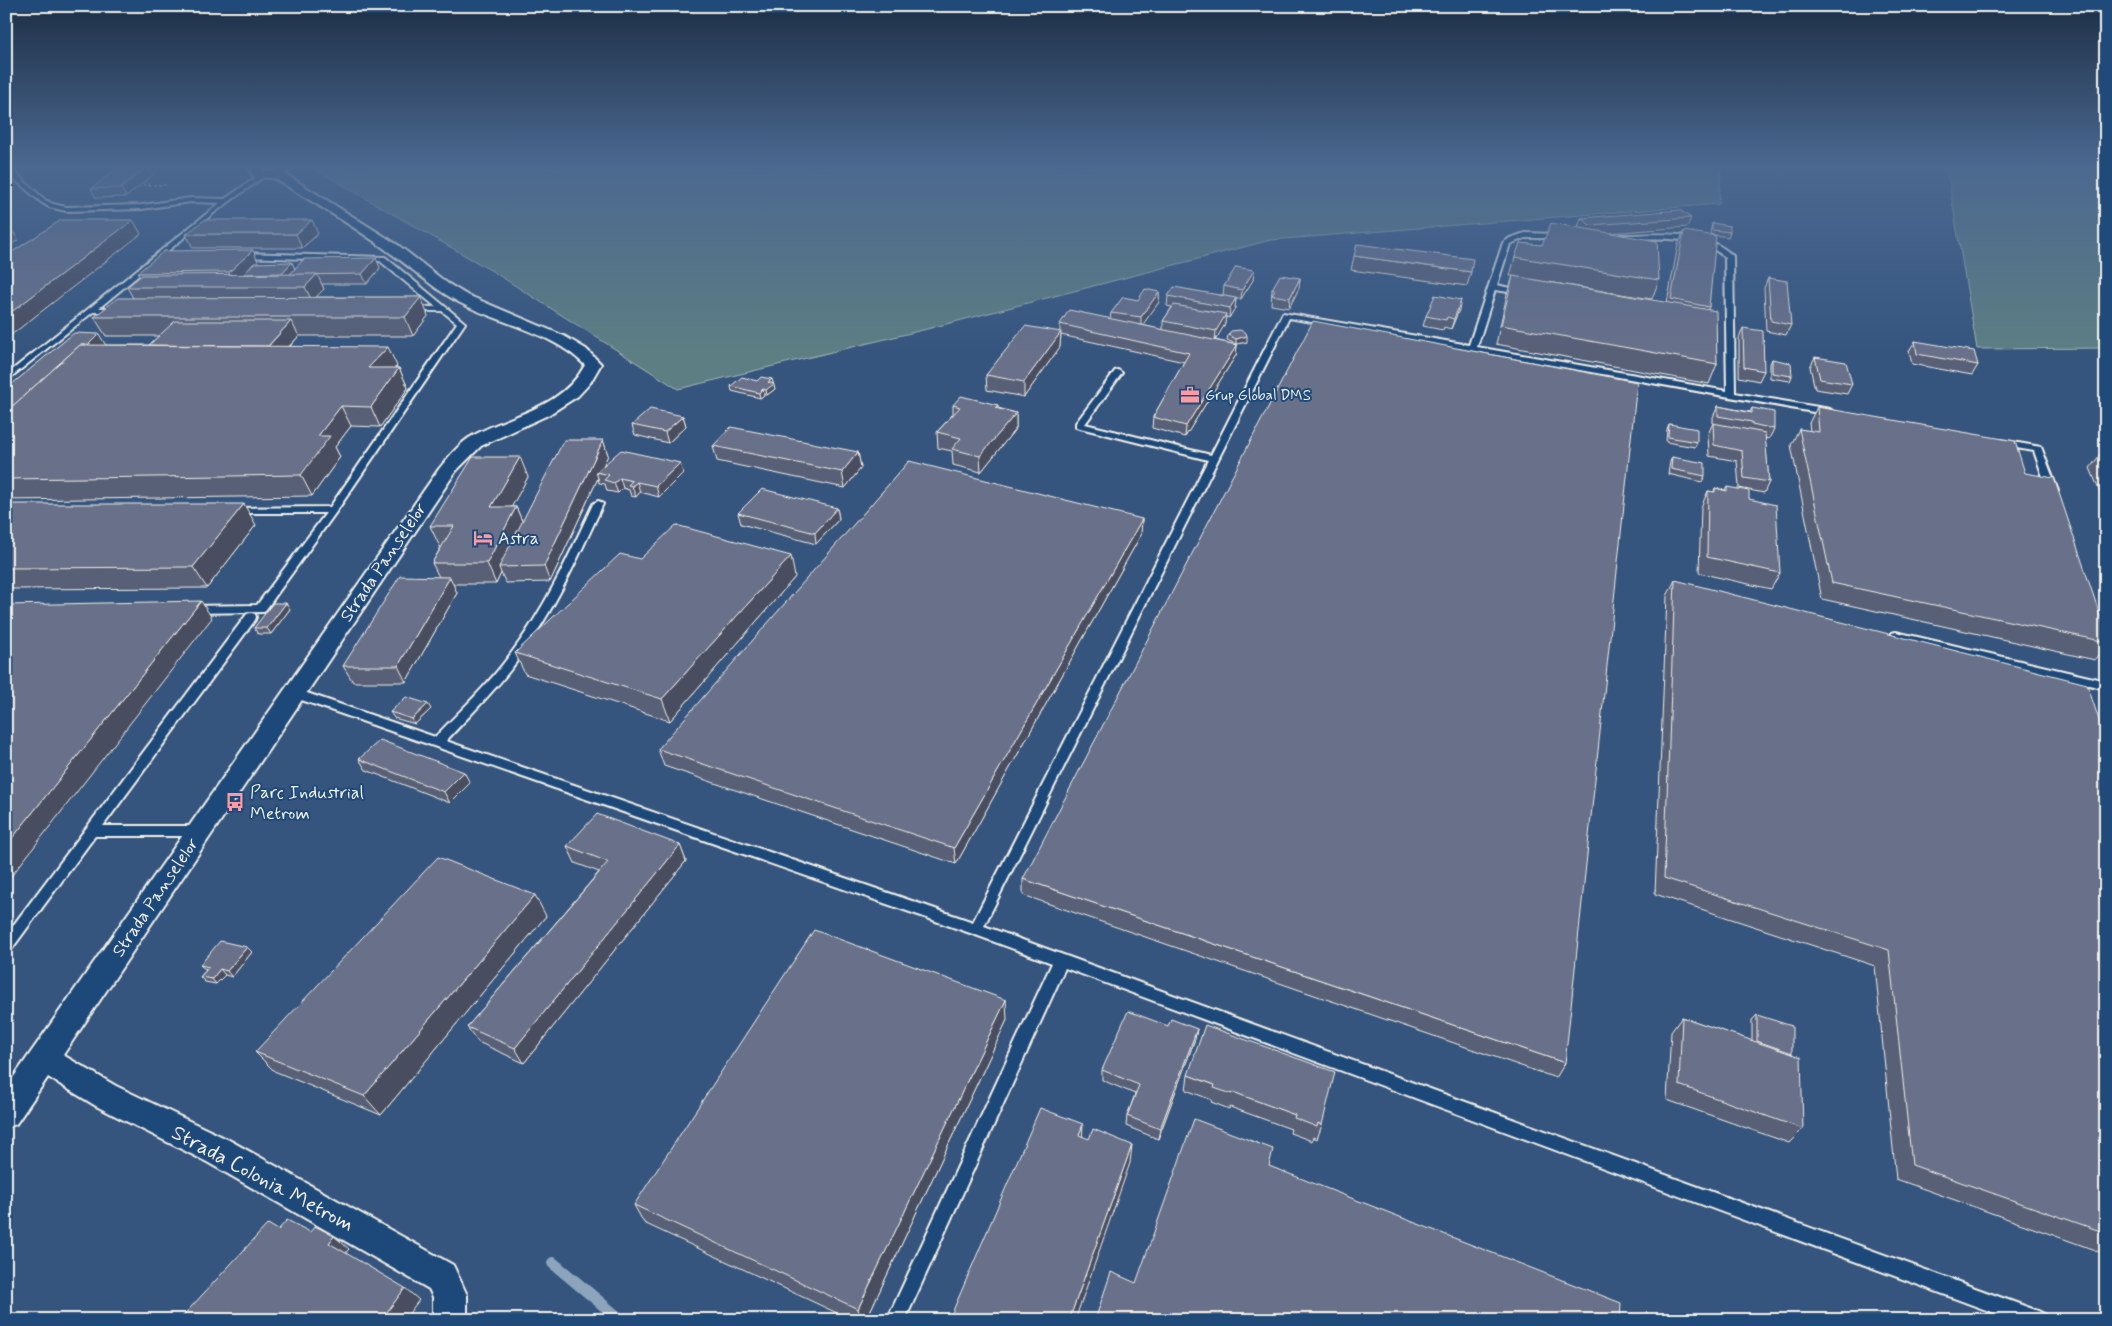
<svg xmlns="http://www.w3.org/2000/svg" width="2112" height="1326" font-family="Mynerve,sans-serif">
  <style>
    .green { fill: #5d7e83; stroke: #a8b8b6 }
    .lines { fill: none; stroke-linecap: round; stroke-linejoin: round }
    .stream { stroke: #8ca5bd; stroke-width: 12 }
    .service-casing { stroke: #f4f1e8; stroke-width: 4 }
    .minor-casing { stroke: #f4f1e8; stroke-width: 4 }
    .path { stroke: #f4f1e8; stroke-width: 2; stroke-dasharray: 2.5 2.5; stroke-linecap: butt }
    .service { fill: #1f4a7a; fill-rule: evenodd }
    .minor { fill: #1f4a7a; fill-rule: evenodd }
    .wall { fill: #596077; stroke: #f4f1e8 }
    .shaded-wall { fill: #494e61; stroke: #f4f1e8 }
    .building { fill: #68708a; stroke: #f4f1e8 }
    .labels { text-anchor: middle; stroke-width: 4; stroke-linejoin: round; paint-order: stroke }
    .far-poi-label { font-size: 15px; fill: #f4f1e8; stroke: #1f4a7a; text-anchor: start }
    .poi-label { font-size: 18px; fill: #f4f1e8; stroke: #1f4a7a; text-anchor: start }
    .street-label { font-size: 18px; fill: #f4f1e8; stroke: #1f4a7a }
    .near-street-label { font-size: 21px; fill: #f4f1e8; stroke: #1f4a7a }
  </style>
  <rect width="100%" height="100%" fill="#35557f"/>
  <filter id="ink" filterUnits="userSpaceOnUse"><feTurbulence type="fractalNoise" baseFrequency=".02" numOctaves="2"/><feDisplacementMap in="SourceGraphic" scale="10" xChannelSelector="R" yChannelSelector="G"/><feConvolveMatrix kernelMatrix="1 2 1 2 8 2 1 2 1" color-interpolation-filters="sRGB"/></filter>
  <g filter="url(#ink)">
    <!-- green -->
    <g class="green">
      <polygon points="1721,167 1719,204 1271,240 927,329 678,389 492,271 313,168"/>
      <polygon points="1924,167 2106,167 2106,348 1977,349 1947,171"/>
    </g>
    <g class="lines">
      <!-- stream -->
      <polyline class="stream" points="553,1263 621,1320"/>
      <!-- service casing -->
      <g class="service-casing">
        <g id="service">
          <polygon points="6,167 9,167 45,200 53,204 66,207 142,205 191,198 225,199 261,174 266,175 215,212 99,308 120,308 120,312 93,312 6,381 6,375 220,203 191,202 142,209 66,211 49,207 41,202 6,172"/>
          <path d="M1525,233L1559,234L1563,236L1559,238H1525L1510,244L1497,285L1527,292L1523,294L1495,290L1477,347L1727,391L1725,257C1696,234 1656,239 1620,239L1616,237L1620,235C1656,235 1705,228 1733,256L1735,393L1830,409L1834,412L1830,415L1289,318L984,926L2038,1311L2044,1314L2047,1320H2013L1065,968L905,1320H887L1052,963L973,934L290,696L288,693L290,690H298L435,737C461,710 488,685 510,655C545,609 569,556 593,504L598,501L601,502L603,504C578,558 553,613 517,661C496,690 470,715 446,741L973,922L1208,460L1076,427V423L1115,371L1118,370L1122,373L1085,424L1211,455L1283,313L1469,345L1503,243L1510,238Z"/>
          <polygon points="237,253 385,257 465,323 336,512 264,612 190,613 185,609 186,606 257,605 326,513 231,513 226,510 228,508 330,507 457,323 442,311 408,311 407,309 411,307 436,307 380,261 240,257 237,257"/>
          <polygon points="2001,440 2041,447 2058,491 2056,493 2053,494 2048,491 2034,451 1998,445 1998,441"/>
          <polygon points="251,613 255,614 256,617 255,620 103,826 200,826 205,827 206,831 205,835 200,836 95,836 11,950 6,952 6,935 247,614"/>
          <polygon points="1896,632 2106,681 2106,689 1892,639 1891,636 1892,633"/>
        </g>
      </g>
      <!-- minor casing -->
      <g class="minor-casing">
        <path id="minor" d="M253,167H266L263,171H273L281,167H295L285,174L398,245L447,283L465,294L564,336L586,349L601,364L590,383L578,396L548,415L481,446L456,471L63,1055L116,1086L229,1140L453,1265L467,1295V1320H433V1297L429,1289L207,1162L96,1106L48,1077L16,1124L6,1128V1088L439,469C448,458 457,446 469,438C510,413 560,411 585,365C550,330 495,323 453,299C430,286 411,267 389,252C353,225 312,202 274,178L254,177L250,171Z"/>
      </g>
      <!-- path -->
      <polyline class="path" points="143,185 168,185"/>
      <!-- service -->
      <use href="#service" class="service"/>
      <!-- minor -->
      <use href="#minor" class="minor"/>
    </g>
    <!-- wall -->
    <g class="wall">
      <polygon points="153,175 126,197 96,198 91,189"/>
      <polygon points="1581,218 1691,218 1687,227 1609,233 1659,280 1652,299 1548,282 1667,303 1678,245 1684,231 1709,307 1707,310 1717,364 1709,384 1496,344 1507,294 1513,276 1510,276 1515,257 1579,228 1578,227"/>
      <polygon points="1712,223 1730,232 1728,237 1710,234 1711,228"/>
      <polygon points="186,234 318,234 302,248 193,248"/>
      <polygon points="1354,256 1471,272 1467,286 1351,270"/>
      <polygon points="259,263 295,268 380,268 367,284 322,284 324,289 316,297 421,297 428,316 413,336 299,336 290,346 397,366 395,368 399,368 408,388 380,427 351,426 335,447 340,457 312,496 6,500 6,389 106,345 149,345 159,336 106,336 94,317 133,298 127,287 140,277 137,273"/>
      <polygon points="1254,270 1253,280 1241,299 1236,299 1235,308 1229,318 1226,317 1225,324 1215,340 1237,345 1236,355 1185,437 1152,428 1153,417 1184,362 1061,335 1060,347 1024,397 987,390 986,375 1060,332 1060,324 1110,319 1111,313 1159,292 1159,302 1142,325 1163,330 1163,321 1172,307 1167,306 1168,296 1223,295 1224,286"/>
      <polygon points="1300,278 1299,288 1289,308 1271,305 1272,289"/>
      <polygon points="1768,278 1791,325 1786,335 1766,331 1764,288"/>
      <polygon points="1459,310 1451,329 1444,327 1443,330 1423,326 1426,316"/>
      <polygon points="1743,328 1764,371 1759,381 1739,377 1739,338"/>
      <polygon points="1228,335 1247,342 1236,344 1227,340"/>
      <polygon points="1915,341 1978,365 1972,375 1912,364 1909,351"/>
      <polygon points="1815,357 1852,384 1847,394 1815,389 1810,367"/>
      <polygon points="1772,359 1792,376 1790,381 1770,378 1770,364"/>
      <polygon points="757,381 773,384 775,389 767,395 764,395 760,398 732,391 731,386"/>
      <polygon points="953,405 998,405 998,408 1016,413 1016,428 981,472 953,465 952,451 938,448 937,432 953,414"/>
      <polygon points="1718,406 1750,412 1752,408 1774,429 1769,439 1765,438 1769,482 1764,493 1739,488 1737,461 1709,456 1708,434 1713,423 1713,417"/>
      <polygon points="1817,407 2025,473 2106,633 2106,647 2095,660 1822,599 1791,445 1799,429 1810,431 1809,423"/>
      <polygon points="2106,408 2106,425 2100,415"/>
      <polygon points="683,416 686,426 668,443 635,435 632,425"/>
      <polygon points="1669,424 1697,442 1695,447 1666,442 1667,429"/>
      <polygon points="603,440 608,455 603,466 683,473 659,497 640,492 636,497 631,496 629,490 623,488 618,493 607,491 605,484 599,483 598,478 550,582 506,583 501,573 496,584 453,584 457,593 406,682 353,682 343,666 439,577 432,563 441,547 440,547 430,526 528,477 511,507 516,507 522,521"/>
      <polygon points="713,446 858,452 861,468 845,488 717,461"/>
      <polygon points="2102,452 2106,453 2106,507 2090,468"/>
      <polygon points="1672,457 1705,476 1702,482 1668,474 1670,462"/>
      <polygon points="1727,487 1749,499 1780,573 1771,589 1699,573 1701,507 1708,491 1714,492 1715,488 1725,490"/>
      <polygon points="6,504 256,525 207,588 6,589"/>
      <polygon points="837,508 839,519 816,544 741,524 738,513"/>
      <polygon points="1142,519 1141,535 956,864 664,766 658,749"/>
      <polygon points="640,559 795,577 670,721 525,674 515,653"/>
      <polygon points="1675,580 2106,741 2106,1254 1896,1179 1875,966 1655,894 1667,596"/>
      <polygon points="290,609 271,634 258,634 254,628"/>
      <polygon points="431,709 415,724 394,718 390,712"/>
      <polygon points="359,759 470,783 450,803 366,770"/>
      <polygon points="680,845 686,861 524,1063 478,1042 467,1027 599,872 575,863 567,846"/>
      <polygon points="1023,879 1565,1063 1556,1078 1023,895"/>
      <polygon points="546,916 381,1115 274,1071 255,1052"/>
      <polygon points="252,952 232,977 225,975 216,984 205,982 200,977 206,970 200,965"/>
      <polygon points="1757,1015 1792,1053 1792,1054 1803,1129 1789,1143 1667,1100 1671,1032 1682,1017 1752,1041 1752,1020"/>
      <polygon points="1007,1020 866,1320 852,1320 644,1223 634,1205"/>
      <polygon points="1168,1026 1197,1029 1195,1039 1158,1139 1126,1126 1127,1116 1135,1094 1102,1080 1102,1070"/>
      <polygon points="1188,1075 1322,1125 1317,1139 1313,1137 1312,1141 1290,1133 1291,1129 1230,1107 1229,1109 1211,1102 1212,1100 1186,1090"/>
    </g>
    <!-- shaded-wall -->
    <g class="shaded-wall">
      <polygon points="147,167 149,167 153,175 126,197 121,188"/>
      <polygon points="133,220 141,234 6,339 6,316"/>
      <polygon points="312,220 318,234 302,248 296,234"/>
      <polygon points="12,230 18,240 6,248 6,235"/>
      <polygon points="253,250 259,264 244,274 246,277 236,286 229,272"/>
      <polygon points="376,258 380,268 367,284 362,274"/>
      <polygon points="292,262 296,272 286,282 282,273"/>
      <polygon points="1254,270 1253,280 1241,299 1242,290"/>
      <polygon points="317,274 324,289 312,301 305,287"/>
      <polygon points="1300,278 1299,288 1289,308 1290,298"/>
      <polygon points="1159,292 1159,302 1141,327 1141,317"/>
      <polygon points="421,297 428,316 413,336 405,317"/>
      <polygon points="1236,298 1235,308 1229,318 1230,308"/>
      <polygon points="1461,300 1459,310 1451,329 1454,319"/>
      <polygon points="1226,314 1225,324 1215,341 1216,331"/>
      <polygon points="291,321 299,336 272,364 265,350"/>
      <polygon points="1061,332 1060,347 1024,397 1024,382"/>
      <polygon points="99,334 108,349 6,419"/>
      <polygon points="1247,336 1247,342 1236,344 1236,339"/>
      <polygon points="1237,345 1236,355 1185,437 1186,426"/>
      <polygon points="388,347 397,366 377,388 368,368"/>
      <polygon points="399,368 408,388 380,427 371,407"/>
      <polygon points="772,379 775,389 767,395 766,390 768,382"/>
      <polygon points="763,389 764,395 760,398 759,393"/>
      <polygon points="341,406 351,426 335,447 340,457 312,496 301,475 318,436"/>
      <polygon points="1016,413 1016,428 981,472 980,456"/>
      <polygon points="683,416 686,426 668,443 665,432"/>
      <polygon points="603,440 608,455 600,473 596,472 598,478 550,582 544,566"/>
      <polygon points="858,452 861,468 845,488 842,472"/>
      <polygon points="520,457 528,477 500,528 491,507"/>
      <polygon points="680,463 683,473 659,497 656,486"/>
      <polygon points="620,478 623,488 618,493 614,483"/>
      <polygon points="637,482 640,492 636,497 632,486"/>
      <polygon points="244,504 256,525 207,588 193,567"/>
      <polygon points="516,507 525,528 499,567 501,573 496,584 487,563"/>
      <polygon points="837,508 839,519 816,544 815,533"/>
      <polygon points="1142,519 1141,535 956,864 954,848"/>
      <polygon points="791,556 795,577 670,721 662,699"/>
      <polygon points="450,577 457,593 406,682 398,666"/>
      <polygon points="201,601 212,618 6,883 6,846"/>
      <polygon points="286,603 290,609 271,634 267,628"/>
      <polygon points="428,704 431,709 415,724 412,719"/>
      <polygon points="464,772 470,783 450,803 444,792"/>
      <polygon points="680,845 686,861 524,1063 515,1048"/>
      <polygon points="535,895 546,916 381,1115 364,1096"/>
      <polygon points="247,947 252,952 232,977 227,971"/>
      <polygon points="220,969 225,975 216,984 212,979"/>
      <polygon points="1006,1000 1007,1020 866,1320 862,1320 858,1309"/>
      <polygon points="1197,1029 1195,1039 1158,1139 1160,1129"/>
      <polygon points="1083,1124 1082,1143 1079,1135"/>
      <polygon points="1132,1145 1130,1163 1075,1320 1069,1320"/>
      <polygon points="334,1236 349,1249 343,1256 329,1243"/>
      <polygon points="405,1288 419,1300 404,1320 381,1320"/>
      <polygon points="259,1315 265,1320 255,1320"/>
    </g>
    <!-- building -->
    <g class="building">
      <polygon points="119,167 147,167 121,188 91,189"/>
      <polygon points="1680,210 1691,218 1590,225 1581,218"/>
      <polygon points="61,220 133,220 6,316 6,256"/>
      <polygon points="204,220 312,220 296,234 186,234"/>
      <polygon points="1551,223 1657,241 1659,280 1515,257 1520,243 1542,245"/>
      <polygon points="1712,223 1730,226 1730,232 1712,230"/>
      <polygon points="6,230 12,230 6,235"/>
      <polygon points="1684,231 1716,236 1709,307 1671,299"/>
      <polygon points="1357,244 1473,259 1471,272 1354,256"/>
      <polygon points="253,250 229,272 137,273 164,251"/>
      <polygon points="376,258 362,274 289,275 304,259"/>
      <polygon points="292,262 282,273 244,274 254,263"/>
      <polygon points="1236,267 1254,270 1242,290 1224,286"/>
      <polygon points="317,274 305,287 127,287 142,275"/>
      <polygon points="1280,275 1300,278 1290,298 1272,295 1275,290 1272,289"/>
      <polygon points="1513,276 1716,311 1717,364 1501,325"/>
      <polygon points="1768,278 1787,281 1791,325 1771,321"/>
      <polygon points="1174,287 1236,298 1230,308 1168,296"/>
      <polygon points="1145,289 1159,292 1141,317 1111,313 1123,297 1138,300"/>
      <polygon points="1435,295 1461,300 1454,319 1447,317 1446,320 1426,316"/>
      <polygon points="421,297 405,317 94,317 118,298"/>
      <polygon points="1174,305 1226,314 1216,331 1163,321"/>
      <polygon points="1069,310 1237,345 1186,426 1153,417 1189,353 1060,324"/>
      <polygon points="175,321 291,321 268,346 149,345"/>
      <polygon points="1313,321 1637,382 1565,1063 1023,879"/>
      <polygon points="1025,326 1061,332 1024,382 986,375"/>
      <polygon points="1743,328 1763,331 1764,371 1744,367"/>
      <polygon points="1240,330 1246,333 1247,336 1236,339 1228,335 1231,331"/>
      <polygon points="74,333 99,334 88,345 80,345 6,412 6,389"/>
      <polygon points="1915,341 1974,351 1978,365 1917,354"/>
      <polygon points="80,345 388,347 368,368 399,368 371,407 341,406 318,436 330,436 301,475 6,479 6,412"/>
      <polygon points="1815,357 1846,362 1852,384 1820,379"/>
      <polygon points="1772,359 1791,363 1792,376 1772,373"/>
      <polygon points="742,377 757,381 761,377 772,379 768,382 774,384 766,390 763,389 759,393 731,386"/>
      <polygon points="961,396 998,405 995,408 1016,413 980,456 952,449 961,438 937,432 960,407 953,405"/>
      <polygon points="1718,406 1752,413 1752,408 1774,412 1774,429 1752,424 1752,422 1718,416"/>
      <polygon points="1817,407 2015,441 2025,473 2054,478 2106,633 2106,642 1832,583 1799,429 1819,432"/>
      <polygon points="650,409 683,416 665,432 632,425"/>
      <polygon points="1713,423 1765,433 1769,482 1744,478 1742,451 1714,445"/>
      <polygon points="1669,424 1697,429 1697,442 1668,437"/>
      <polygon points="731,427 858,452 842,472 713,446"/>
      <polygon points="564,440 603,440 544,566 499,567"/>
      <polygon points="621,450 680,463 656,486 637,482 632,486 628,485 632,481 620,478 614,483 604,480 609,475 596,472"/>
      <polygon points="2102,452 2106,453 2106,462"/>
      <polygon points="473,457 520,457 491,507 516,507 487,563 432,563 454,526 430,526"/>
      <polygon points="1672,457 1705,463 1705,476 1671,469"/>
      <polygon points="909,461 1142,519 954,848 658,749"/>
      <polygon points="1727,487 1749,491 1749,499 1776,505 1780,573 1707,557 1708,491 1715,492 1715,488 1727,491"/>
      <polygon points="762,489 837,508 815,533 738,513"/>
      <polygon points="6,504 244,504 193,567 6,568"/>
      <polygon points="676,525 791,556 662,699 515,653 620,554 640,559"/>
      <polygon points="400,576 450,577 398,666 343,666"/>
      <polygon points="1675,580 2087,684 2106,741 2106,1233 1912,1165 1889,950 1664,878"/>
      <polygon points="201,601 6,846 6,605"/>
      <polygon points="273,603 286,603 267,628 254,628"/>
      <polygon points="406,697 428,704 412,719 390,712"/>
      <polygon points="380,740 464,772 444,792 359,759"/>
      <polygon points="597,814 680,845 515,1048 467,1027 608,862 567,846"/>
      <polygon points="438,857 535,895 364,1096 255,1052"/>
      <polygon points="814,930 1006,1000 858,1309 634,1205"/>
      <polygon points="220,941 247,947 227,971 220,969 212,979 200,977 209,967 200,965"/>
      <polygon points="1128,1011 1168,1026 1171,1019 1197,1029 1160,1129 1127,1116 1139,1085 1102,1070"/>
      <polygon points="1757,1015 1792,1026 1792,1053 1757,1041"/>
      <polygon points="1682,1017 1801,1057 1803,1129 1679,1085"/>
      <polygon points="1205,1025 1335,1072 1322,1125 1318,1123 1317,1127 1294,1118 1295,1115 1233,1092 1232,1094 1214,1088 1215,1085 1188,1075"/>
      <polygon points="1040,1108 1083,1124 1079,1135 1089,1139 1093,1129 1132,1145 1069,1320 949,1320"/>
      <polygon points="1194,1119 1273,1149 1269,1166 1621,1303 1620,1320 1095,1320 1111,1272 1136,1283"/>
      <polygon points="287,1220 310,1232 315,1226 334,1236 329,1243 405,1288 381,1320 266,1320 259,1315 255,1320 179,1320 268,1224 278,1230"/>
    </g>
  </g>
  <!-- sky -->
  <linearGradient id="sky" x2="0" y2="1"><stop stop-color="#1d2f46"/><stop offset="0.47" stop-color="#4b6890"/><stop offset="1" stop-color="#4b6890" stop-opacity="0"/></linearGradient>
  <rect width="2112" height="353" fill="url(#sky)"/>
  <!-- icons -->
  <defs>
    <g id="office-bare" transform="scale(1.5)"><path d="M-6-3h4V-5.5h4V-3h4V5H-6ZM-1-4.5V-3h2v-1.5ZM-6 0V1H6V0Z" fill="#ff9aa2" stroke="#1f4a7a" stroke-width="2.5" paint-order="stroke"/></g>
    <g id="hotel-bare" transform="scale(1.5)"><path d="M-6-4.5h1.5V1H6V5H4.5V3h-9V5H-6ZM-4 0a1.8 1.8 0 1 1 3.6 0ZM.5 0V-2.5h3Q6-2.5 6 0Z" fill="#ff9aa2" stroke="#1f4a7a" stroke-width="2.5" paint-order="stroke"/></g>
    <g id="bus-bare" transform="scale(1.5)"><path d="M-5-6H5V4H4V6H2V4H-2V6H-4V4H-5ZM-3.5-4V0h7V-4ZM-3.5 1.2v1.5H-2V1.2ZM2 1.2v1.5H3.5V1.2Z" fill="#ff9aa2" stroke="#1f4a7a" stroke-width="2.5" paint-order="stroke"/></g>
  </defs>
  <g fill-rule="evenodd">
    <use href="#office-bare" x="1190" y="395"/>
    <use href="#hotel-bare" x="483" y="538"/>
    <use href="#bus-bare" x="235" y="802"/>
  </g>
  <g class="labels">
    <!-- far-poi labels -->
    <g class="far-poi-label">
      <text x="1205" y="400">Grup Global DMS</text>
    </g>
    <!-- poi labels -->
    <g class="poi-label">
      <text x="498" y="544">Astra</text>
      <text x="250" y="798">Parc Industrial<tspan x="250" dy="21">Metrom</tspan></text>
    </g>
    <!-- street labels -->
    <g class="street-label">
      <text transform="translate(383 562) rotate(-56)" y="6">Strada Panselelor</text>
      <text transform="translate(155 897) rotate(-56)" y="6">Strada Panselelor</text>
    </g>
    <!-- near-street labels -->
    <g class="near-street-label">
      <text transform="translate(263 1178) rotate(28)" y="7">Strada Colonia Metrom</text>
    </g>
  </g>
  <!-- margin -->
  <rect width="2112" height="1326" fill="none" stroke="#1f4a7a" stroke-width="25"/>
  <rect x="12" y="12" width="2087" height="1301" fill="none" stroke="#f4f1e8" stroke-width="2" filter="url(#ink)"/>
</svg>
